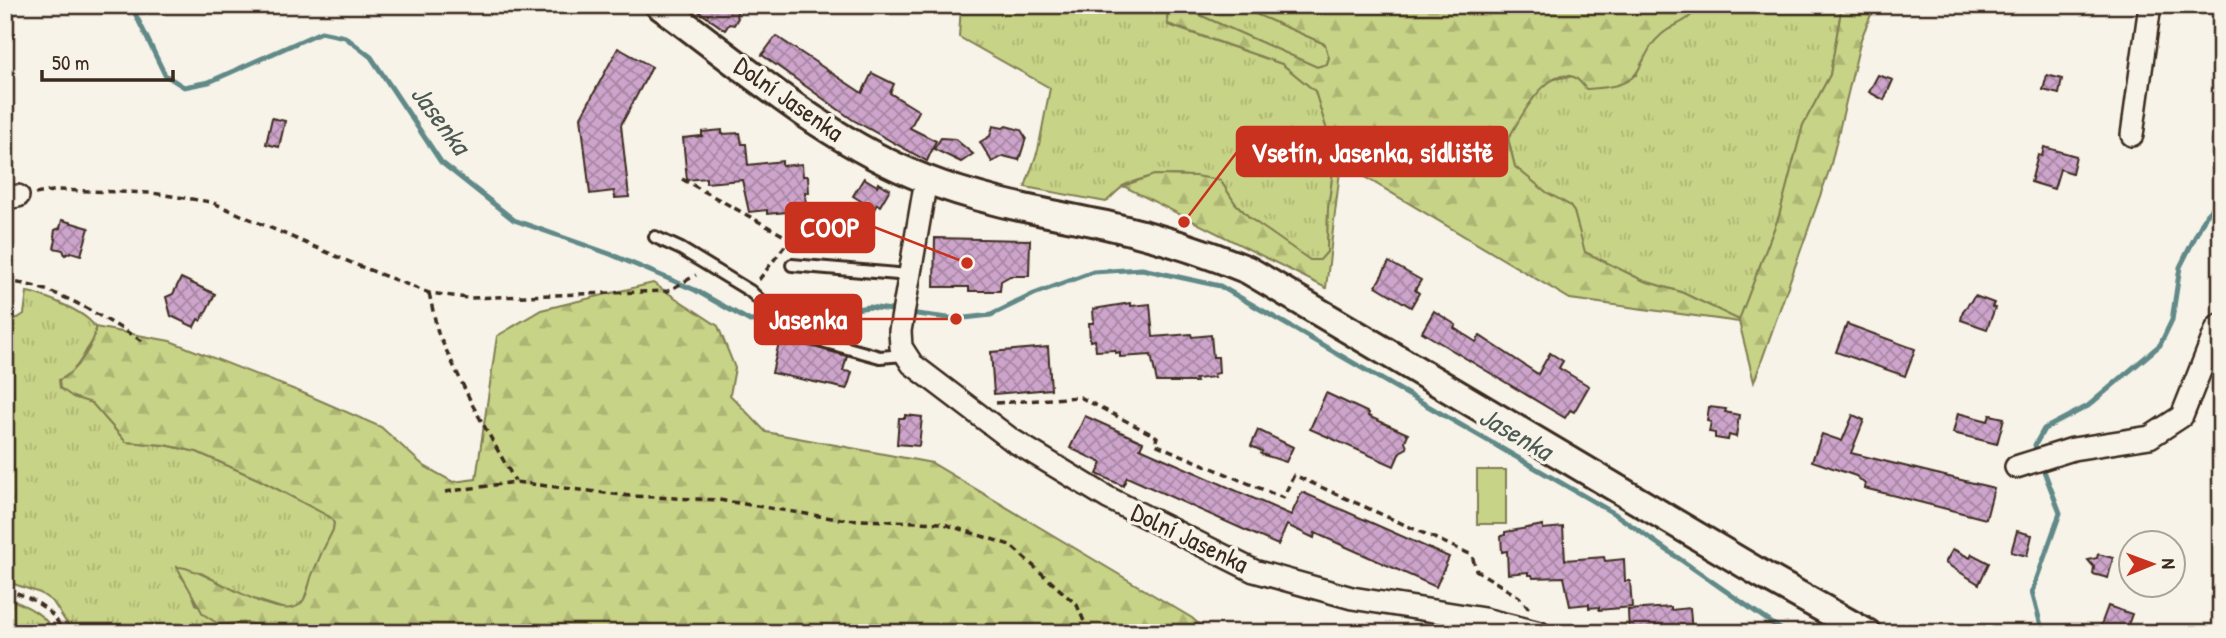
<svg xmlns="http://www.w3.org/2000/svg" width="2226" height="638" font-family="'Patrick Hand',sans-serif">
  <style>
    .grass { fill: url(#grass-tufts); stroke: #817e52; stroke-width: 2 }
    .forest { fill: url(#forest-firs); stroke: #817e52; stroke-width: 2 }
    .garden { fill: #c7d386; stroke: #817e52; stroke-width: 2 }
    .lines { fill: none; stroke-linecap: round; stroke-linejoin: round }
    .stream { stroke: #608988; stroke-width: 5 }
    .building { fill: url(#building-cross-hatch); stroke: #3b2a1e; stroke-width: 2 }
    .service-casing { stroke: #3b2a1e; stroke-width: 16 }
    .minor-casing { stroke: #3b2a1e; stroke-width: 26 }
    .tertiary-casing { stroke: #3b2a1e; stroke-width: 32 }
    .path { stroke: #3b2a1e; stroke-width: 3.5; stroke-dasharray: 7 5; stroke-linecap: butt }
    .service { stroke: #f7f3e8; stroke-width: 10 }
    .minor { stroke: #f7f3e8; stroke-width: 21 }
    .tertiary { stroke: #f7f3e8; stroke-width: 26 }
    .labels { text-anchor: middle; stroke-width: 7; stroke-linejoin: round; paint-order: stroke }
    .street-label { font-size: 26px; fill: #3b2a1e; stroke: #f7f3e8 }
    .water-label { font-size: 28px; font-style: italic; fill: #4d5a53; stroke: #f7f3e8 }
    .leader { fill: none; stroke: #c8321e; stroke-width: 2.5 }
    .callout-dot { fill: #c8321e; stroke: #f7f3e8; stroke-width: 2.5 }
    .callout { fill: #c8321e; stroke: #c8321e; stroke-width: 2.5 }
    .callout-label { font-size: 28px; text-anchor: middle; font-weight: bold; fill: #fff }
  </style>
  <defs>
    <pattern id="grass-tufts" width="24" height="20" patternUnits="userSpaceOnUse" patternTransform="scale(1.75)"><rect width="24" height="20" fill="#c7d386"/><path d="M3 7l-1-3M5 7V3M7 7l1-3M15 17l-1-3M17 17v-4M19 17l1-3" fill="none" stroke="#acb573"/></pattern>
    <pattern id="forest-firs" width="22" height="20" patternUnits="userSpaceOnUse" patternTransform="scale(1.75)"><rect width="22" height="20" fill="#c7d386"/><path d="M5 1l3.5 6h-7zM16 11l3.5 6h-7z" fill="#acb573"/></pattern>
    <pattern id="building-cross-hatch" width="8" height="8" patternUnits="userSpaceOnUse" patternTransform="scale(1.75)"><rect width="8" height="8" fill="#cda4cb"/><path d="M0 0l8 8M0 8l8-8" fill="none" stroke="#a886a4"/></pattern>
  </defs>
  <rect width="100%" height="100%" fill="#f7f3e8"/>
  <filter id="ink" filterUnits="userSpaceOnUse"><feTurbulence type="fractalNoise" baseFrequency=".0143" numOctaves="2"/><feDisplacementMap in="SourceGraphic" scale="14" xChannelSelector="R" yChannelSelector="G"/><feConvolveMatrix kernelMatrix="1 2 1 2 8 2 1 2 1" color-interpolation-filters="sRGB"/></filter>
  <g filter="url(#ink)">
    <!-- grass -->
    <g class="grass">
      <path d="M961,5H1172L1167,17L1168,25L1282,64L1315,91L1335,156L1328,209L1327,252L1320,261H1310L1251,219L1235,203L1220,180C1189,175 1157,171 1127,184C1119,188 1113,196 1106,202L1025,187L1038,150L1050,88L959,37Z"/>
      <polygon points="1177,5 1235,5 1325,44 1329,58 1327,64 1317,67"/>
      <path d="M1700,5H1842L1830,75L1803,125L1779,216L1739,320L1681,292L1644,281L1584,252L1574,212L1569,205L1546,192L1515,167L1508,138C1519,120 1532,93 1550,81C1559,74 1620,75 1636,75C1643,59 1649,42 1664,32C1682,20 1685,24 1700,5Z"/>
      <path d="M27,292C41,294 98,315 96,333C95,339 88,347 85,353C78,365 73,375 60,380L73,397L92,403L126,442L165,445L197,452L260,480L330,516L334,523L333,530L313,574L303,602L294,609H285L247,597L201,573L181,576L190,588L196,604L227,624C242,616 257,626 271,633H73L53,602L40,593L5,581V317L18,318L24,314Z"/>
      <path d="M5,598C25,604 45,614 55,633H5Z"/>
    </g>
    <!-- forest -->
    <g class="forest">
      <path d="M1172,5H1177L1317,67L1327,64L1329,58L1325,44L1235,5H1700C1687,24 1676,22 1661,35C1648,46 1646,58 1637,72C1628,87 1602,88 1586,89C1583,85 1578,79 1574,77C1546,66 1520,119 1508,139L1515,167L1546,192L1569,205L1574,212L1585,252L1644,281L1681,292L1739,320L1779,216L1803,125L1830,75L1842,5H1875L1861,39L1830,168L1754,382L1739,322L1570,299L1341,163L1326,288L1123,186L1154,175L1195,176L1220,180L1235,203L1251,219L1310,260H1320L1327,252L1328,209L1335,156L1315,91L1282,64L1168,24L1167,17Z"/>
      <path d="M653,283L718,326L735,368L730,395L766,432L932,463L1192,618L1209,633H271C246,620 246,621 220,625L203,614L177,567C204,566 284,630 303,601C308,594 309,583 312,575C318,560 325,545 333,530L334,523L330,517L260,480L197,452L165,445L126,442L92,403L73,397L60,388L59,380C74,374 97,343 95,327L170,341L303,393L381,427L424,466L453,482L476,479L497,336L541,310Z"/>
    </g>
    <!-- garden -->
    <rect class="garden" x="1477" y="470" width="29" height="54"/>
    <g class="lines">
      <!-- stream -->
      <g class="stream">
        <polyline points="131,5 165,75 184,87 209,82 321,32 345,37 371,57 441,162 514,220 610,254 695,290 750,321 801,317 869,307 899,311"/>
        <polyline points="909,313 956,319 991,315 1034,294 1093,272 1142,269 1220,286 1615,514 1786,633"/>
        <polyline points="2038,454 2035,445 2044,429 2088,406 2160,345 2172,320 2180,267 2206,215 2221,199"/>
        <polyline points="2041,463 2060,513 2032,592 2043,633"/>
      </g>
    </g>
    <!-- building -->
    <g class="building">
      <polygon points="690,5 743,5 736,14 738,18 734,25 729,24 725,30"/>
      <polygon points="776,36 862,93 872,73 894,84 890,93 919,111 910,128 936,141 927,161 853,120 762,55"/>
      <polygon points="618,48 652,67 621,125 629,197 615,198 614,191 590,194 581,117"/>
      <polygon points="1878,75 1893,80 1884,100 1869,92"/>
      <polygon points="2047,75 2062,79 2059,94 2043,90"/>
      <polygon points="272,118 285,121 279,147 266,144"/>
      <polygon points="993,126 1003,128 1006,126 1021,130 1026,138 1019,160 1003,156 992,162 980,142 990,136"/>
      <polygon points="722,130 722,134 740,133 742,144 746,144 748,165 782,161 782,166 802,164 803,176 808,176 809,193 805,193 806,206 787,208 787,212 767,214 767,210 749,212 742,180 706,183 706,178 687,180 683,138 702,136 702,132"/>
      <polygon points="941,138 955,139 973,154 961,162 934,149"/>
      <polygon points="2044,147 2076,156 2072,173 2060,169 2054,189 2031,182 2038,155 2042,156"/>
      <polygon points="864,178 877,186 878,183 890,189 880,206 877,204 873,211 860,203 861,201 853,196"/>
      <polygon points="62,220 89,228 81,255 71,252 65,255 63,250 54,248 56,240 54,236 55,230 60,228"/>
      <polygon points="935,238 1030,240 1029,276 1010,276 1001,281 1000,291 969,291 969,287 934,287"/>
      <polygon points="1389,262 1421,280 1415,290 1419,293 1411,307 1376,286"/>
      <polygon points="181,278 215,294 201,321 198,319 194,327 171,316 166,297 173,294"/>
      <polygon points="1975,296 1994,303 1992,307 1995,308 1987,329 1961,320 1963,311"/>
      <polygon points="1131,303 1131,306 1150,304 1153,337 1191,334 1192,337 1211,335 1213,357 1218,357 1219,373 1214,374 1215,377 1195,379 1196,382 1157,382 1151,355 1120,357 1120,352 1116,353 1115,350 1096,351 1095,340 1090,341 1089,323 1094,323 1093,309"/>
      <polygon points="1434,311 1456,325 1454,328 1476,342 1480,336 1538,374 1550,353 1563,361 1559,368 1589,386 1574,412 1570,410 1565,418 1422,332"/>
      <polygon points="1847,324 1915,349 1905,376 1836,352"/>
      <polygon points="780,338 847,356 843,371 852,372 847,389 772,373"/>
      <polygon points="1048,347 1051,389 994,394 991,352"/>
      <polygon points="1326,393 1369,413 1368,416 1408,434 1405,441 1407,448 1400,452 1394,466 1310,429"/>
      <polygon points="1709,407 1726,409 1725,412 1739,415 1736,437 1729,435 1728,440 1715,438 1715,433 1709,432 1711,422 1707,421"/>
      <polygon points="1958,413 1988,421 1990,415 2004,418 1997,444 1953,433"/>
      <polygon points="905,415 922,417 919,446 897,444 899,418 905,418"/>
      <polygon points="1853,415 1864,420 1851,453 1994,488 1986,519 1864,488 1865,484 1856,476 1812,461 1822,434 1842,441"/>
      <polygon points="1085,416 1143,442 1140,448 1291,515 1302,492 1449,557 1436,587 1315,533 1314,538 1287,525 1278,545 1127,477 1123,486 1097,474 1102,463 1070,448"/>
      <polygon points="1258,430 1293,447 1286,462 1261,454 1262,451 1251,446"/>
      <polygon points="1543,525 1543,529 1563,527 1565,560 1604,557 1605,561 1624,559 1625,581 1630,581 1632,607 1599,610 1599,607 1589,608 1589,604 1570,606 1564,577 1533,578 1532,575 1528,575 1528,572 1508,574 1507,551 1502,552 1501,536 1505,535 1505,532"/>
      <polygon points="2017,531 2032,535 2027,556 2011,552"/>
      <polygon points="1953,549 1970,558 1972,554 1989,563 1979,584 1945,563"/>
      <polygon points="2098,554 2113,558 2108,578 2093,574 2094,567 2088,560 2097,558"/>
      <polygon points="2108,606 2132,614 2125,633 2098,633"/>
      <polygon points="1671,607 1671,610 1690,608 1692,633 1629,633 1628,610"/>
    </g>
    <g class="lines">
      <!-- service casing -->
      <g class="service-casing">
        <g id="service">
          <polyline points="655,237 681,249 750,291 796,334 880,357 904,355"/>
          <polyline points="792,265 909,275"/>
        </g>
      </g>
      <!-- minor casing -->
      <g class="minor-casing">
        <g id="minor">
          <polyline points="2132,135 2150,5"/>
          <polyline points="926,180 900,331 901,347 912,364 1012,440 1108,498 1254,571 1352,598 1484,619 1540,633"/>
          <polyline points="5,198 18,196"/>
          <polyline points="2016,467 2073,449 2150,437 2182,416 2217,328 2221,324"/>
        </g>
      </g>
      <!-- tertiary casing -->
      <g class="tertiary-casing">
        <path id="tertiary" d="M659,5C744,67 826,141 925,179C983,202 1045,212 1106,225C1154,236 1202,251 1248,270L1763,575L1867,633"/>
      </g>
      <!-- path -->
      <g class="path">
        <polyline points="682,179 790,239 758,281"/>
        <polyline points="35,194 58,190 152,193 211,202 354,264 429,293 468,298 668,291 696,275"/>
        <path d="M5,281C60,287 97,315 144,342"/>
        <polyline points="429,293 438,333 473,406 515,481"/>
        <polyline points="996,403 1080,397 1157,437 1155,444 1283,498 1294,475 1472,555 1476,570 1519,597 1530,610"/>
        <polyline points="445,492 515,482 630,496 719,500 838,519 941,523 1010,545 1077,605 1089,633"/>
        <path d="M5,590C27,594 56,610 63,633"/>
      </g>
      <!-- service -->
      <use href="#service" class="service"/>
      <!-- minor -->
      <use href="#minor" class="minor"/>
      <!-- tertiary -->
      <use href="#tertiary" class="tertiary"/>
    </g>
  </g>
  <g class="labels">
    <!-- street labels -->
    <g class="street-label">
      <text transform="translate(789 99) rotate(35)" y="9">Dolní Jasenka</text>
      <text transform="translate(1190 538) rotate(26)" y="9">Dolní Jasenka</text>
    </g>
    <!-- water labels -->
    <g class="water-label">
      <text transform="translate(441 119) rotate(53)" y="10">Jasenka</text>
      <text transform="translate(1516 433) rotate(30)" y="10">Jasenka</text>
    </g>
  </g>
  <!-- callouts -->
  <path class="leader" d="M1184 222L1237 152M967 263L874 227M956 319L861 319"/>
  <g class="callout-dot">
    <circle cx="1184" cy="222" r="7"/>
    <circle cx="967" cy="263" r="7"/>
    <circle cx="956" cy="319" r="7"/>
  </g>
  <g class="callout">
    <rect x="1237" y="127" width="270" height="49" rx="7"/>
    <rect x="786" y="203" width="88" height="49" rx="7"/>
    <rect x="755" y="295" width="106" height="49" rx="7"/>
  </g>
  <g class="callout-label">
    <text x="1372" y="162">Vsetín, Jasenka, sídliště</text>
    <text x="830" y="237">COOP</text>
    <text x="808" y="329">Jasenka</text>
  </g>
  <!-- margin -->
  <rect width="2226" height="638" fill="none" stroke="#f7f3e8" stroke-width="28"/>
  <rect x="14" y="14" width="2198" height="610" fill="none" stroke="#3b2a1e" stroke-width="2.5" filter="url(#ink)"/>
  <!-- north arrow -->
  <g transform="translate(2152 564) rotate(89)"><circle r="33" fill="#f7f3e8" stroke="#aca397" stroke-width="2"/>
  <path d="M0-5L12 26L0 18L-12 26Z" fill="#c8321e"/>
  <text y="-10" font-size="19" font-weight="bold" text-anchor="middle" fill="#3b2a1e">N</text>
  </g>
  <!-- scale -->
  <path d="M42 70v10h131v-10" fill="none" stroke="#3b2a1e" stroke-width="3.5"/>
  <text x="52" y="70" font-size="21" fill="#3b2a1e" stroke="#f7f3e8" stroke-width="5" paint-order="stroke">50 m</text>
</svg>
